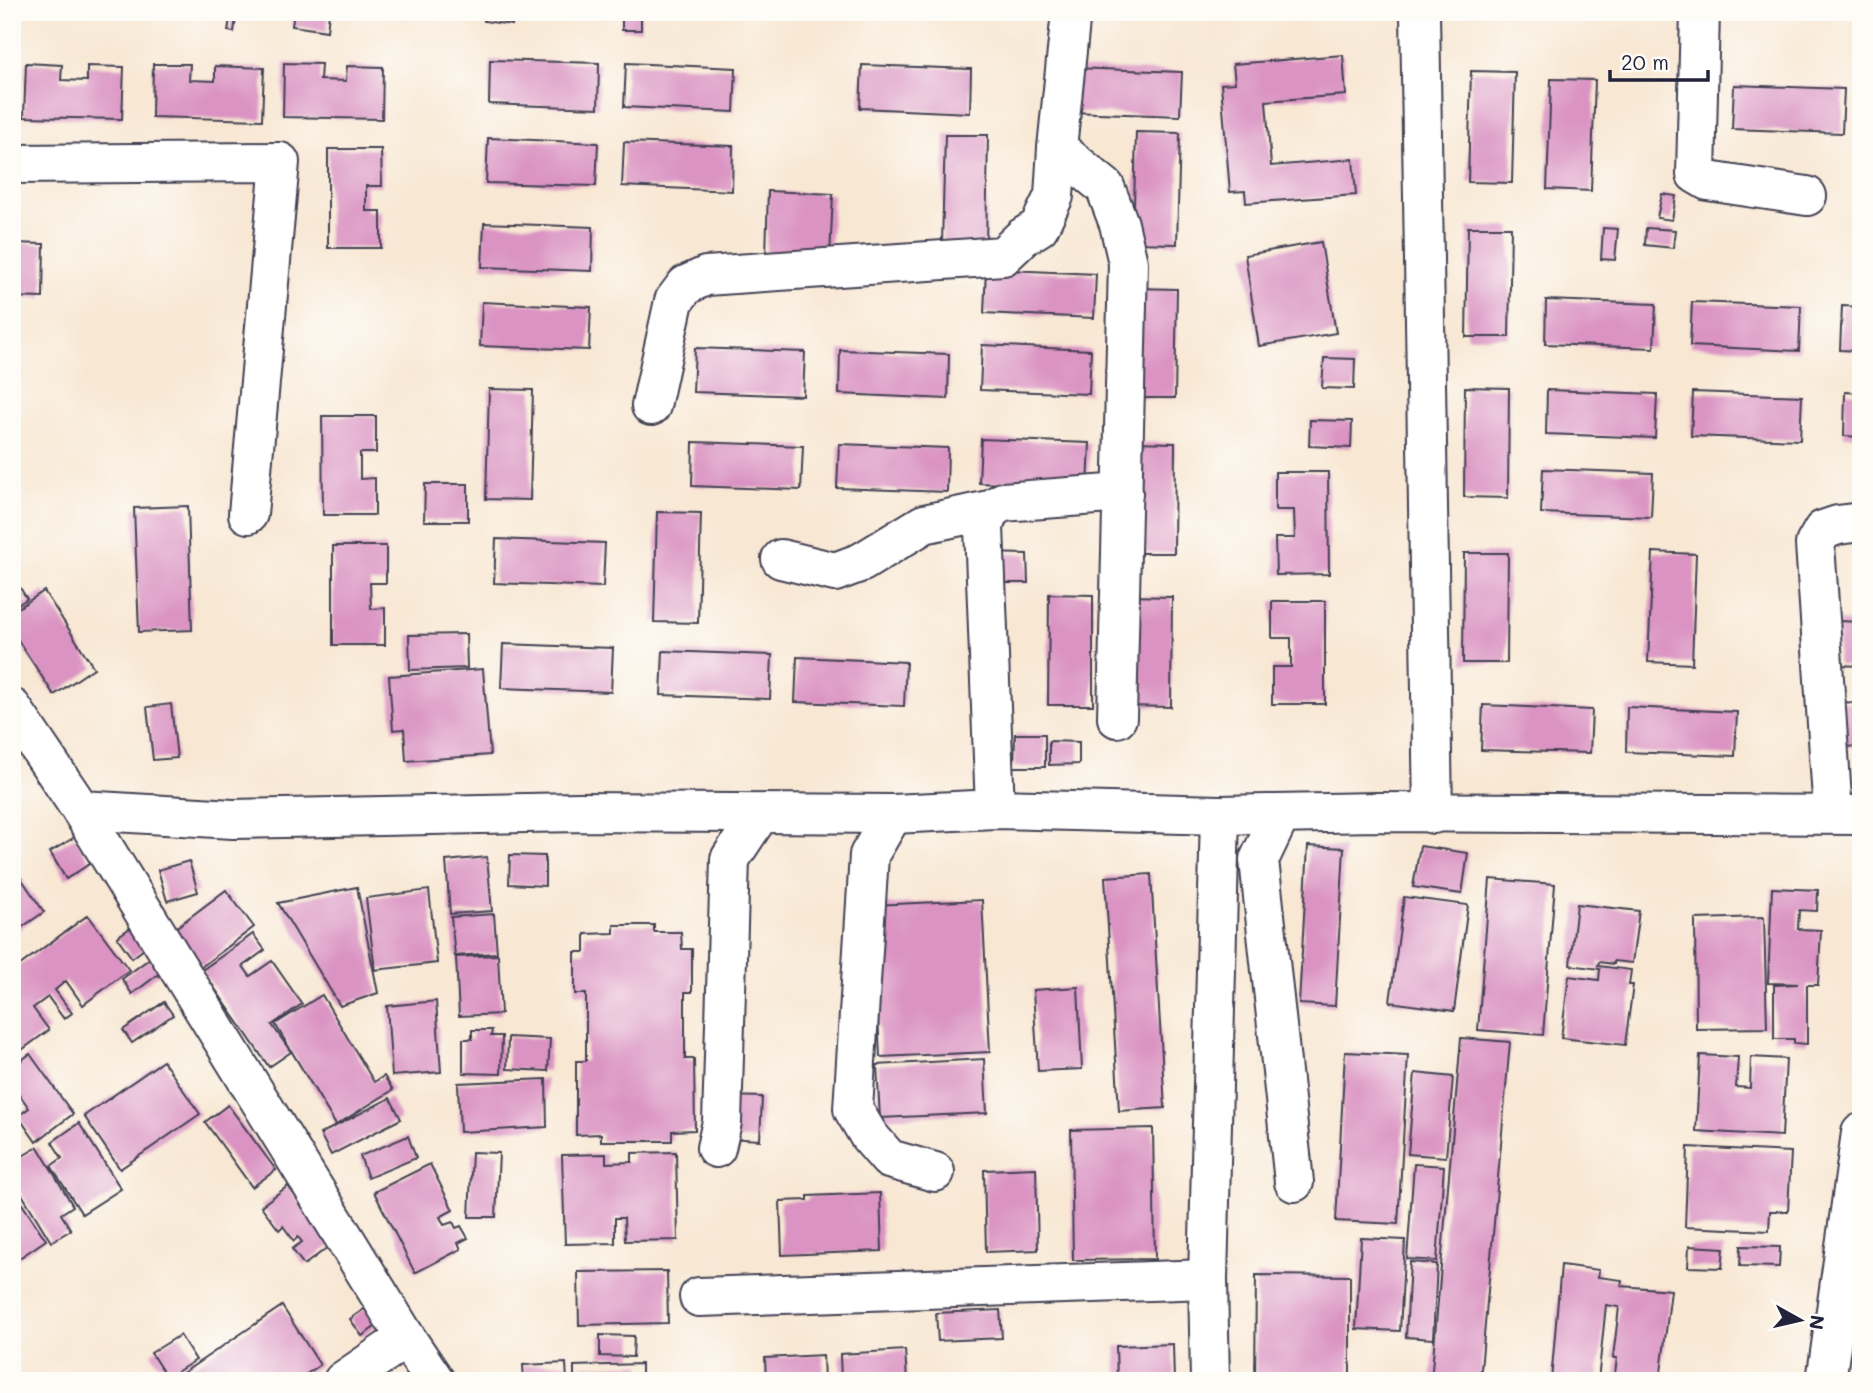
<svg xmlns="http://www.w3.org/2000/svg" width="1873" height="1393" font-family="Mali,sans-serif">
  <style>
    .building { fill: #da93c2 }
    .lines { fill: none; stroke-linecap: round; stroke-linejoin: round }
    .minor-casing { stroke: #424052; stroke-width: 42 }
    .minor { stroke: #fff; stroke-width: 38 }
  </style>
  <rect width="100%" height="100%" fill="#fdfcf7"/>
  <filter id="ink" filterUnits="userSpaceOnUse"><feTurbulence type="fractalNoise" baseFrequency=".0143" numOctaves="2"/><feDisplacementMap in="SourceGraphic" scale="14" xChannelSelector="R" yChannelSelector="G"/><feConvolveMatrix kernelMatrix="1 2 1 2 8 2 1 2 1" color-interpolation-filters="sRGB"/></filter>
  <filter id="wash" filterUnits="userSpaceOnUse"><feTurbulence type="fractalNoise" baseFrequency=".00686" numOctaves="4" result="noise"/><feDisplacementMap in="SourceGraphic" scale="28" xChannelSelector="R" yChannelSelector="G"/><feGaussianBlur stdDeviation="1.57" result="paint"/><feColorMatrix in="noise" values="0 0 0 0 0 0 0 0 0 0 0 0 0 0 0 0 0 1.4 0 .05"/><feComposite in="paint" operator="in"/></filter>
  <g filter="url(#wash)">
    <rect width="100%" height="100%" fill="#f8e7d3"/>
    <g id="blocks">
      <!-- building -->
      <g class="building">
        <polygon points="294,12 329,12 327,31 292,26"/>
        <polygon points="485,12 513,12 512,25 484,21"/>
        <rect x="622" y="12" width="19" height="18"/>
        <polygon points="230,18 236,18 234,32 228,31"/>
        <polygon points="1343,55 1346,95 1266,101 1271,166 1353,159 1356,195 1246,203 1245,191 1230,192 1221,84 1235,83 1233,64"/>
        <polygon points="490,60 599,63 598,108 489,104"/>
        <polygon points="26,63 62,65 61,80 87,81 87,66 124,67 122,119 24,117"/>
        <polygon points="284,63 321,64 320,80 346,81 347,66 383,67 382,119 283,117"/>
        <polygon points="626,63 736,68 734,112 624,107"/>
        <polygon points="153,64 190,64 189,80 215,81 215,66 264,68 262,120 152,117"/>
        <polygon points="862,65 971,69 970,113 860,108"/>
        <polygon points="1072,68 1182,72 1180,116 1071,112"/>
        <polygon points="1471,71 1515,72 1512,183 1468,182"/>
        <polygon points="1551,79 1595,80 1591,191 1547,189"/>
        <polygon points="1734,85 1844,89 1842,133 1732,129"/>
        <polygon points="1136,132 1180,133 1177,244 1133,243"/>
        <polygon points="945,135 988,135 986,246 942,244"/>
        <polygon points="488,138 598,143 596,186 486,183"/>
        <polygon points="624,142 733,146 732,191 622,186"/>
        <polygon points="328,149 381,149 382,186 366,186 366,211 381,211 381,248 328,248"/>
        <polygon points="768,191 833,194 830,257 766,255"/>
        <polygon points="1662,194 1676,196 1672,220 1657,218"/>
        <polygon points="484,223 593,227 592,271 482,267"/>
        <polygon points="1468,227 1511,227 1509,337 1466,337"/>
        <polygon points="1603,228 1618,229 1615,260 1601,259"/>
        <polygon points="1646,228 1675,230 1673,248 1645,245"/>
        <polygon points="1321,242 1336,333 1259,346 1245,255"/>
        <polygon points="12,243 44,244 43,298 12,297"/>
        <polygon points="986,269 1096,274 1094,318 984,313"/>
        <polygon points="1133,288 1177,289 1175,398 1131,398"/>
        <polygon points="1546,300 1656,304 1654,348 1545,344"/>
        <polygon points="482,302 591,307 589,350 480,346"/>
        <polygon points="1692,302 1801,306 1799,351 1690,346"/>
        <polygon points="1842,306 1861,307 1861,351 1840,350"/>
        <polygon points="982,345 1091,350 1089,394 980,390"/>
        <polygon points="695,348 805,352 803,396 693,392"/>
        <polygon points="840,350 949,354 948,399 839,394"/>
        <polygon points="1324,358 1355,359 1354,389 1322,388"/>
        <polygon points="1465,387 1509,388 1508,498 1464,497"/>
        <polygon points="489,389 533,390 530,500 486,499"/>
        <polygon points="1547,390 1657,394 1655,438 1546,434"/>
        <polygon points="1693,392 1802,396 1800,440 1691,436"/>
        <polygon points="1845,392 1861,393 1861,437 1844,436"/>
        <polygon points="322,416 376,416 376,453 360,453 360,479 375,478 375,515 323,515"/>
        <polygon points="1310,420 1352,421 1351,448 1309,446"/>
        <polygon points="981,439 1090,443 1088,487 979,483"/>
        <polygon points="693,442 803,446 801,490 692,486"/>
        <polygon points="1132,442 1175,443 1174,553 1130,553"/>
        <polygon points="839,444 948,448 947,492 837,488"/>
        <polygon points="1543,469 1653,473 1651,517 1541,513"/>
        <polygon points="1275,472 1328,472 1329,574 1276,575 1275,538 1295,538 1294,510 1275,510"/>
        <polygon points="425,484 468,484 468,521 424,521"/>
        <polygon points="188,506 192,630 139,632 134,508"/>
        <polygon points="657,512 701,513 698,623 654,622"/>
        <polygon points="496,539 605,543 603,587 494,583"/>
        <polygon points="333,546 386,546 386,583 370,583 371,609 385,608 385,645 333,645"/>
        <polygon points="1653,552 1696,554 1692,664 1648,662"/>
        <polygon points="989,553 1027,554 1028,583 989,583"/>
        <polygon points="1464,553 1508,553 1507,663 1463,663"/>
        <polygon points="19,586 27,599 12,608 12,590"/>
        <polygon points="44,591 94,668 54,695 12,631 12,612"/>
        <polygon points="1049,594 1093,595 1093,705 1048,705"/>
        <polygon points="1128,596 1172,597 1171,707 1127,706"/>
        <polygon points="1272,601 1325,601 1325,704 1272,704 1272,667 1291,667 1291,638 1272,638"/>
        <polygon points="1839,621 1861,622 1861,666 1837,665"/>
        <polygon points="466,634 467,668 410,670 409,635"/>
        <polygon points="503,644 613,648 611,692 501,688"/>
        <polygon points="663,651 772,655 770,699 661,695"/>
        <polygon points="797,657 906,662 904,706 795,702"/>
        <polygon points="483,669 490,755 406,761 404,729 393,730 389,676"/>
        <polygon points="1840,702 1861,703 1861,747 1838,746"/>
        <polygon points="171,704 177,758 153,760 147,707"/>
        <polygon points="1483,705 1592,710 1590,753 1481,750"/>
        <polygon points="1627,707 1737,712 1735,756 1626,752"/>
        <polygon points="1015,734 1045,734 1045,767 1014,767"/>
        <polygon points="1049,741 1079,742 1079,764 1049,765"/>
        <polygon points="75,837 91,863 66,879 50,852"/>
        <polygon points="1308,846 1344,848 1335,1006 1299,1004"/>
        <polygon points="1420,846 1468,853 1462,894 1413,887"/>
        <polygon points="510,855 545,856 545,886 509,884"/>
        <polygon points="487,857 492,911 450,914 446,861"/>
        <polygon points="189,861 198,892 167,901 158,870"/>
        <polygon points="12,865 44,912 12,934"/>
        <polygon points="1151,874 1165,1108 1119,1111 1105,877"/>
        <polygon points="1490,879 1555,884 1543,1035 1478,1030"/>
        <polygon points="357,887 378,993 340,1006 278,903"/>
        <polygon points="1772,888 1818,890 1817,911 1799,910 1798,929 1821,930 1818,985 1807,985 1807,1044 1794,1043 1794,1039 1774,1039 1774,985 1798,984 1768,983"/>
        <polygon points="226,890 254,927 201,967 173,930"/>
        <polygon points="429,890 437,963 375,970 366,898"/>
        <polygon points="1404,897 1468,905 1454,1011 1390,1002"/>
        <polygon points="982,900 990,1052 880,1057 873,905"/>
        <polygon points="1577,904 1639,911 1632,963 1614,961 1614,964 1599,962 1598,966 1631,970 1629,985 1633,985 1625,1045 1561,1038 1569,976 1599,980 1600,969 1570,965"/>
        <polygon points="494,914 497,953 455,956 451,917"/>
        <polygon points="88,915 129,970 83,1005 66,981 55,990 72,1013 64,1019 48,997 33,1008 49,1030 12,1057 12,971"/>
        <polygon points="1764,917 1767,1028 1696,1029 1695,919"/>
        <polygon points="614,925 654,925 654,932 681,932 682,949 692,949 692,992 685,992 685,1059 694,1059 695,1130 672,1131 672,1141 601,1141 601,1134 576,1135 576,1061 586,1061 586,994 575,994 575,952 585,952 585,934 614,933"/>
        <polygon points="133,926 148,946 132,958 117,937"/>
        <polygon points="253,934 265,950 243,966 250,976 272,961 302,1004 272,1025 291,1052 269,1067 202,970"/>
        <polygon points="498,955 501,1014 459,1016 456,957"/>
        <polygon points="149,959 160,973 132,994 122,979"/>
        <polygon points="1078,987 1082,1069 1038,1071 1033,990"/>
        <polygon points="322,995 374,1082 384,1076 393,1090 336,1125 275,1024"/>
        <polygon points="436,1001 441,1072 392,1076 387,1006"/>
        <polygon points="164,1002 173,1015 132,1043 123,1030"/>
        <polygon points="472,1030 492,1030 491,1036 502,1036 501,1074 463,1073 463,1039 472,1039"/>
        <polygon points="508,1037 550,1039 548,1071 507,1069"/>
        <polygon points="1461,1038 1510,1042 1480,1381 1431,1381"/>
        <polygon points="1345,1052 1408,1055 1398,1224 1336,1221"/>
        <polygon points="30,1054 73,1114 36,1142 18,1116 29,1108 16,1090 12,1093 12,1067"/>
        <polygon points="1700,1055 1738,1057 1736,1087 1750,1088 1751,1057 1786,1059 1782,1136 1696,1131"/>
        <polygon points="984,1059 987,1113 880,1118 877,1065"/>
        <polygon points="163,1061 200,1114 120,1169 84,1116"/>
        <polygon points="1415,1073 1453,1077 1446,1157 1408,1154"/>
        <polygon points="546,1079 547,1127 460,1132 458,1083"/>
        <polygon points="729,1096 762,1097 760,1140 727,1138"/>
        <polygon points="390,1098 401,1119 331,1155 320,1134"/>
        <polygon points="228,1105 276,1170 252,1187 205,1122"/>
        <polygon points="79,1123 121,1189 82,1214 51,1166 62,1158 52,1142"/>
        <polygon points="1153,1128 1155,1259 1073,1260 1071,1130"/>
        <polygon points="408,1136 416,1158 368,1178 360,1156"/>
        <polygon points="38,1147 73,1206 61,1214 71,1230 51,1242 12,1178 12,1162"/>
        <polygon points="1688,1147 1791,1152 1788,1211 1770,1211 1769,1231 1685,1227"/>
        <polygon points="472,1152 499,1153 496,1217 469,1217"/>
        <polygon points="676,1152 678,1240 625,1241 624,1218 615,1218 615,1243 565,1244 562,1155 606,1154 606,1163 632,1162 632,1153"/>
        <polygon points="430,1164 453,1210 440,1217 444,1225 453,1222 456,1228 461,1226 468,1238 458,1243 461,1249 415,1273 374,1192"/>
        <polygon points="1414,1164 1444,1166 1437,1261 1407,1259"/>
        <polygon points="1036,1168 1038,1250 986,1252 984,1170"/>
        <polygon points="288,1186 331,1245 304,1265 292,1249 302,1242 298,1237 294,1241 283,1226 279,1230 261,1206"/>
        <polygon points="12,1189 46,1240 12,1263"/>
        <polygon points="880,1193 882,1251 782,1255 780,1201 808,1200 808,1196"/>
        <polygon points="1361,1238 1405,1240 1400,1331 1356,1329"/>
        <polygon points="1689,1246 1724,1248 1722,1268 1688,1267"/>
        <polygon points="1741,1246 1780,1247 1779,1267 1740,1266"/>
        <polygon points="1410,1262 1437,1264 1433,1339 1406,1337"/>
        <polygon points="1561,1265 1599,1270 1598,1277 1622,1280 1621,1286 1671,1290 1660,1381 1614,1381 1617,1358 1613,1358 1619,1307 1606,1305 1598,1381 1551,1381"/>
        <polygon points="667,1271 668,1323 579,1325 578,1272"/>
        <polygon points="1256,1275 1350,1276 1350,1381 1255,1381"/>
        <polygon points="374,1302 386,1319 362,1336 350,1319"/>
        <polygon points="282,1306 320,1365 296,1381 229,1381 226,1377 222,1381 171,1381"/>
        <polygon points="1000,1310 1002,1338 938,1341 936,1313"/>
        <polygon points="180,1335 196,1360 167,1378 151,1353"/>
        <polygon points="600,1335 634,1336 633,1357 600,1356"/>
        <polygon points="1173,1344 1174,1381 1117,1381 1116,1346"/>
        <polygon points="905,1350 907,1381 841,1381 840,1354"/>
        <polygon points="823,1355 824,1381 766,1381 765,1358"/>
        <polygon points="566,1363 567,1381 524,1381 523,1365"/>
        <polygon points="641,1364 641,1381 574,1381 574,1366"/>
      </g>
    </g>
  </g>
  <g filter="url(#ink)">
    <use href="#blocks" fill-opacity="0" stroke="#424052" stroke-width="2"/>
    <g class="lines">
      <!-- minor casing -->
      <g class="minor-casing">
        <g id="minor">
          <polyline points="1420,12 1433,814"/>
          <polyline points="1700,12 1696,174 1708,181 1807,196"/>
          <polyline points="1057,148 1105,187 1119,224 1128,263 1117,718"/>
          <polyline points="12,164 280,162 248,514"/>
          <polyline points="651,406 674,301 686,285 706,276 1003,256 1023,237 1039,227 1054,196 1057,148 1071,12"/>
          <polyline points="781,559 835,572 862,562 924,524 989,510"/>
          <polyline points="12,708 81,810 406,1338 435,1381"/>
          <polyline points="995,809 984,527 989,510 1003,502 1123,493"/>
          <polyline points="81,810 233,819 579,812 893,814 995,809 1220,815 1376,812 1861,815"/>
          <polyline points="893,814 869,855 853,1109 869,1136 889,1159 935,1172"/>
          <polyline points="1281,814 1259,860 1294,1182"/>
          <polyline points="1833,814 1815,544 1823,530 1838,525 1861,522"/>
          <polyline points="716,1148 722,1122 730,859 760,814"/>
          <polyline points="699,1297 1208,1279"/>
          <polyline points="343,1381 406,1338"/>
          <polyline points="1210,1381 1208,1279 1220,815"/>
          <polyline points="1826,1381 1861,1133"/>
        </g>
      </g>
      <!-- minor -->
      <use href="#minor" class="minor"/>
    </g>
  </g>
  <!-- margin -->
  <rect width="1873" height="1393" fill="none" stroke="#fdfcf7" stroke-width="42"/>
  <!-- north arrow -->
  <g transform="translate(1800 1320) rotate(98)" stroke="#fdfcf7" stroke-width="5" paint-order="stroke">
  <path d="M0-5L12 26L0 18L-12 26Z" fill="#22223b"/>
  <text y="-10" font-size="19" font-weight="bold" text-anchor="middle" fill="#22223b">N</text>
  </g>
  <!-- scale -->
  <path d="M1610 70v10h98v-10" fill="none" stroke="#22223b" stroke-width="3.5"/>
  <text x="1621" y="70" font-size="21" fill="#22223b" stroke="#fdfcf7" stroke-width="5" paint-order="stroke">20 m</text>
</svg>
